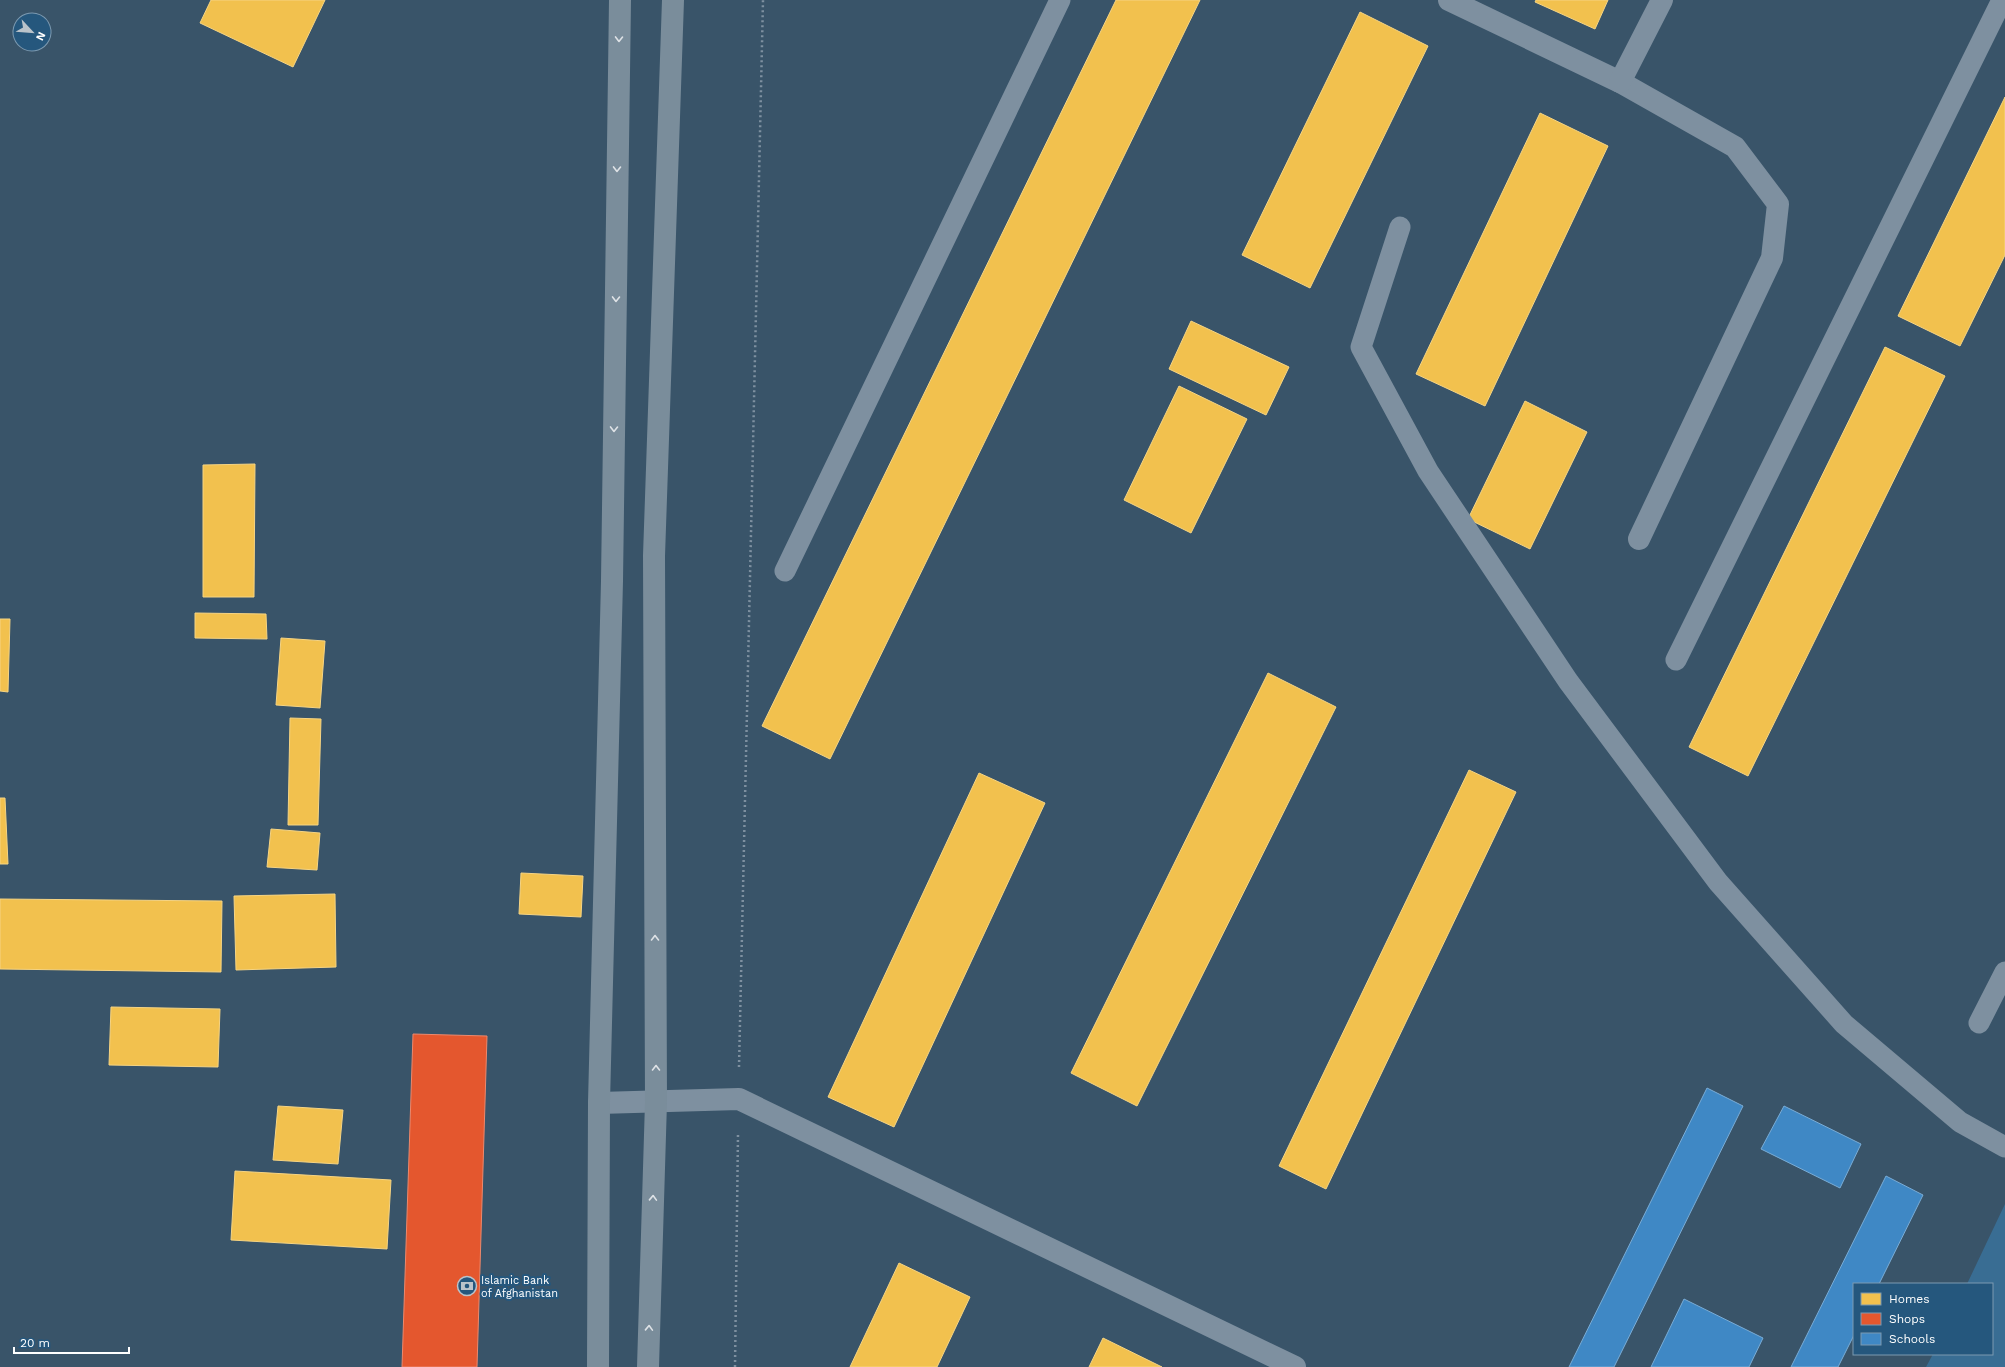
<svg xmlns="http://www.w3.org/2000/svg" width="2005" height="1367" font-family="'Work Sans',sans-serif">
  <style>
    .green { fill: #396d93 }
    .homes { fill: #f2c14e; stroke: #f6d483 }
    .shops { fill: #e4572e; stroke: #ec896d }
    .schools { fill: #3f88c5; stroke: #79acd6 }
    .lines { fill: none; stroke-linecap: round; stroke-linejoin: round }
    .path { stroke: #7e90a0; stroke-width: 2.5; stroke-dasharray: 2 3; stroke-linecap: butt }
    .lane { stroke: #7e90a0; stroke-width: 21 }
    .street { stroke: #7e90a0; stroke-width: 22 }
    .secondary { stroke: #7a8d9b; stroke-width: 22 }
    .oneway { stroke: #dee2e6 }
    .labels { text-anchor: middle; stroke-width: 4; stroke-linejoin: round; paint-order: stroke }
    .poi-label { font-size: 11px; fill: #fff; stroke: #25577d; text-anchor: start }
  </style>
  <rect width="100%" height="100%" fill="#395469"/>
  <!-- green -->
  <polygon class="green" points="2005,1204 2005,1367 1926,1367 1933,1354 1992,1354 1992,1284 1967,1284"/>
  <!-- homes -->
  <g class="homes">
    <polygon points="211,0 325,0 293,67 200,23"/>
    <polygon points="1116,0 1200,0 830,759 762,726"/>
    <polygon points="1536,0 1608,0 1595,29 1535,2"/>
    <polygon points="1360,12 1428,46 1310,288 1242,255"/>
    <polygon points="2005,97 2005,255 1960,346 1898,316"/>
    <polygon points="1540,113 1608,146 1485,406 1416,374"/>
    <polygon points="1191,321 1289,367 1266,415 1169,369"/>
    <polygon points="1885,347 1945,376 1748,776 1689,747"/>
    <polygon points="1179,386 1247,419 1191,533 1124,500"/>
    <polygon points="1525,401 1587,432 1530,549 1468,519"/>
    <polygon points="255,464 254,597 203,597 203,465"/>
    <polygon points="195,613 266,614 267,639 195,638"/>
    <polygon points="0,619 10,619 8,692 0,691"/>
    <polygon points="281,638 325,641 320,708 276,705"/>
    <polygon points="1268,673 1336,707 1137,1106 1071,1073"/>
    <polygon points="290,718 321,719 318,825 288,825"/>
    <polygon points="1469,770 1516,792 1326,1189 1279,1166"/>
    <polygon points="979,773 1045,803 894,1127 828,1097"/>
    <polygon points="0,798 5,798 8,864 0,864"/>
    <polygon points="271,829 320,833 317,870 267,867"/>
    <polygon points="521,873 583,876 581,917 519,914"/>
    <polygon points="335,894 336,967 236,970 234,896"/>
    <polygon points="0,899 222,901 221,972 0,969"/>
    <polygon points="111,1007 220,1009 218,1067 109,1065"/>
    <polygon points="278,1106 343,1110 338,1164 273,1160"/>
    <polygon points="235,1171 391,1180 387,1249 231,1240"/>
    <polygon points="899,1263 970,1297 937,1367 850,1367"/>
    <polygon points="1103,1338 1162,1367 1089,1367"/>
  </g>
  <!-- shops -->
  <polygon class="shops" points="413,1034 487,1036 477,1367 402,1367"/>
  <!-- schools -->
  <g class="schools">
    <polygon points="1707,1088 1743,1106 1614,1367 1569,1367"/>
    <polygon points="1784,1106 1861,1144 1840,1188 1761,1149"/>
    <polygon points="1886,1176 1923,1195 1879,1284 1854,1284 1854,1335 1838,1367 1791,1367"/>
    <polygon points="1684,1299 1763,1338 1749,1367 1651,1367"/>
  </g>
  <g class="lines">
    <!-- path -->
    <g class="path">
      <polyline points="739,1067 763,0"/>
      <polyline points="735,1367 738,1134"/>
    </g>
    <!-- lane -->
    <g class="lane">
      <polyline points="1400,227 1361,347 1428,471 1568,681 1718,882 1844,1024 1960,1122 2005,1147"/>
      <polyline points="785,571 1060,0"/>
      <polyline points="1676,660 2002,0"/>
      <polyline points="1979,1023 2005,972"/>
    </g>
    <!-- street -->
    <g class="street">
      <polyline points="1449,0 1620,82 1735,147 1778,204 1772,258 1639,539"/>
      <polyline points="1620,82 1662,0"/>
      <polyline points="599,1103 739,1099 1295,1367"/>
    </g>
    <!-- secondary -->
    <g class="secondary">
      <polyline points="598,1367 599,1103 612,581 620,0"/>
      <polyline points="648,1367 656,1102 654,556 673,0"/>
    </g>
  </g>
  <!-- one-way arrows -->
  <defs><path id="oneway-chevron" d="M-2-3.5L2.5 0L-2 3.5" fill="none" stroke-width="1.6" stroke-linecap="round" stroke-linejoin="round"/></defs>
  <g class="oneway">
    <use href="#oneway-chevron" transform="translate(619 39) rotate(91)"/>
    <use href="#oneway-chevron" transform="translate(617 169) rotate(91)"/>
    <use href="#oneway-chevron" transform="translate(616 299) rotate(91)"/>
    <use href="#oneway-chevron" transform="translate(614 429) rotate(91)"/>
    <use href="#oneway-chevron" transform="translate(655 938) rotate(-90)"/>
    <use href="#oneway-chevron" transform="translate(656 1068) rotate(-90)"/>
    <use href="#oneway-chevron" transform="translate(653 1198) rotate(-88)"/>
    <use href="#oneway-chevron" transform="translate(649 1328) rotate(-88)"/>
  </g>
  <!-- icons -->
  <defs>
    <g id="bank-ring" transform="scale(1)"><circle r="9.5" fill="#25577d" stroke="#bac3ca" stroke-width="1.5"/><path d="M-6-4H6V4H-6ZM0-2.3a2.3 2.3 0 1 0 0 4.6a2.3 2.3 0 1 0 0-4.6Z" fill="#bac3ca"/></g>
  </defs>
  <g fill-rule="evenodd">
    <use href="#bank-ring" x="467" y="1286"/>
  </g>
  <g class="labels">
    <!-- poi labels -->
    <g class="poi-label">
      <text x="481" y="1284">Islamic Bank<tspan x="481" dy="13">of Afghanistan</tspan></text>
    </g>
  </g>
  <!-- legend -->
  <rect x="1853" y="1283" width="140" height="72" fill="#25577d" stroke="#7c9ab1"/>
  <rect x="1861" y="1293" width="20" height="12" fill="#f2c14e" stroke="#7c9ab1"/>
  <text x="1889" y="1303" font-size="12" fill="#ffffff">Homes</text>
  <rect x="1861" y="1313" width="20" height="12" fill="#e4572e" stroke="#7c9ab1"/>
  <text x="1889" y="1323" font-size="12" fill="#ffffff">Shops</text>
  <rect x="1861" y="1333" width="20" height="12" fill="#3f88c5" stroke="#7c9ab1"/>
  <text x="1889" y="1343" font-size="12" fill="#ffffff">Schools</text>
  <!-- north arrow -->
  <g transform="translate(32 32) rotate(116)"><circle r="19" fill="#25577d" stroke="#7c9ab1"/>
  <path d="M0-3L7 15L0 10L-7 15Z" fill="#bac3ca"/>
  <text y="-6" font-size="11" font-weight="bold" text-anchor="middle" fill="#ffffff">N</text>
  </g>
  <!-- scale -->
  <path d="M14 1347v6h115v-6" fill="none" stroke="#ffffff" stroke-width="2"/>
  <text x="20" y="1347" font-size="12" fill="#ffffff" stroke="#25577d" stroke-width="3" paint-order="stroke">20 m</text>
</svg>
